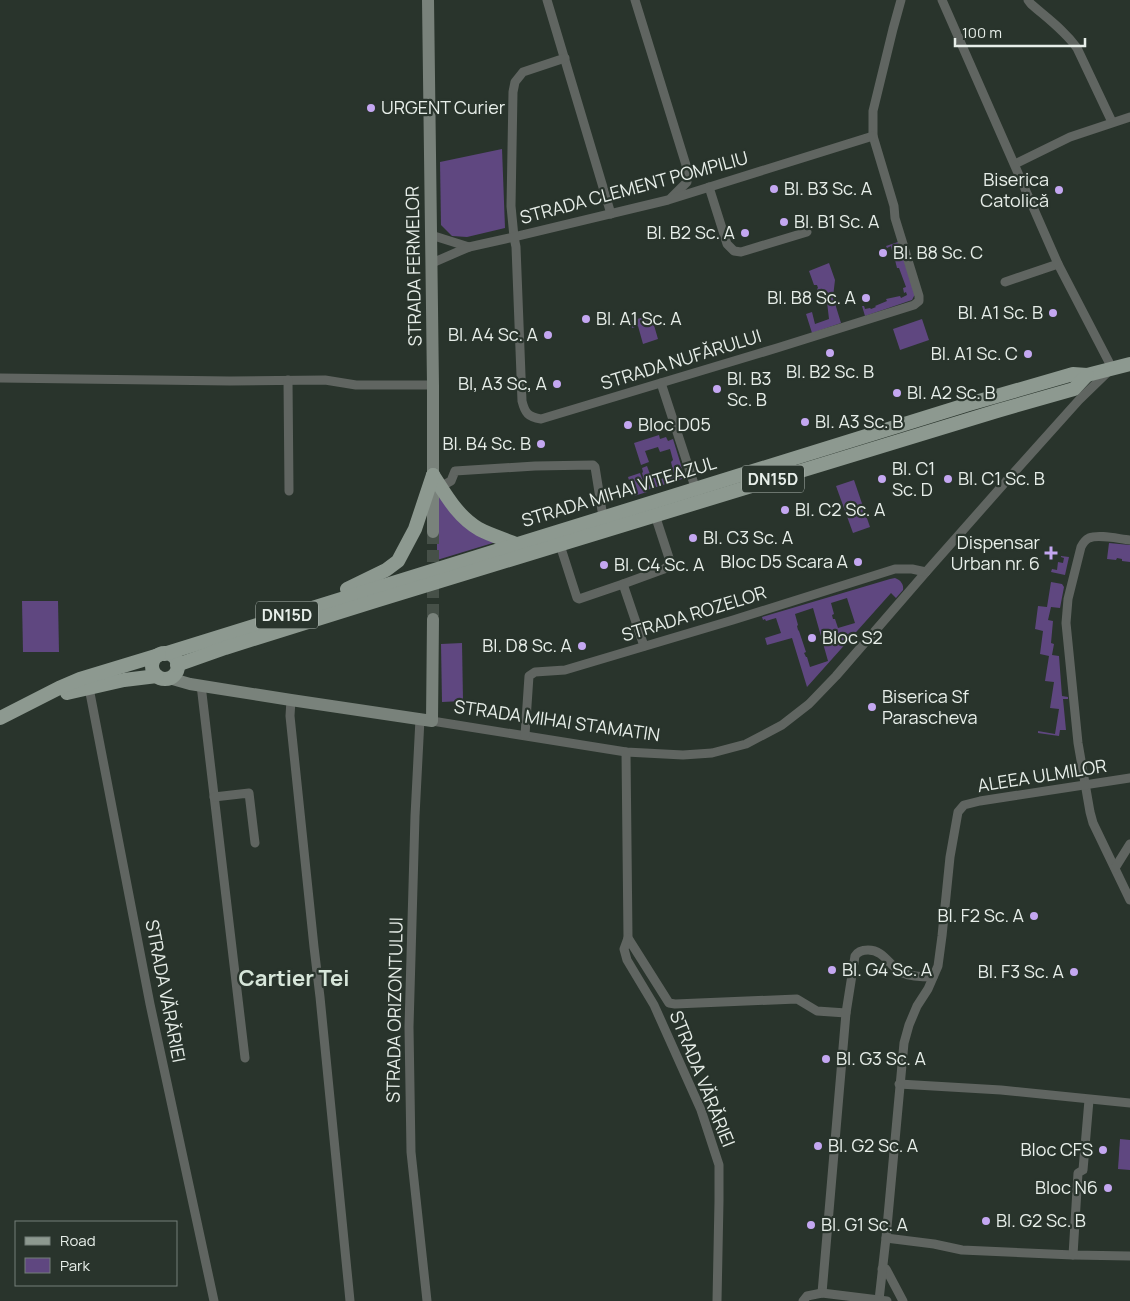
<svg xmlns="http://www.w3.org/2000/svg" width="1130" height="1301" font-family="Manrope,sans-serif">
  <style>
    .green { fill: #5f4780; fill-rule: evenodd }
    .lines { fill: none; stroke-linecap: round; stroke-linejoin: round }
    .secondary-tunnel { stroke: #465048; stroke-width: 12; stroke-dasharray: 12 6; stroke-linecap: butt }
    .street { stroke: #606561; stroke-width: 9 }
    .secondary { stroke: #79827b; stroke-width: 12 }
    .primary { stroke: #8d9990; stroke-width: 14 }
    .poi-dot { fill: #c4a7f1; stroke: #29342c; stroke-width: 2 }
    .labels { text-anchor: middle; stroke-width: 4.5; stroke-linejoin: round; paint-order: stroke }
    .shield { fill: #29342c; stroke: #aeb6b0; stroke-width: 1 }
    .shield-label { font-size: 16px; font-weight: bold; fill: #e7eee9 }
    .poi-label { font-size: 18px; fill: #e7eee9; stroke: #29342c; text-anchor: start }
    .street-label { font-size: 18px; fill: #e7eee9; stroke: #29342c }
    .district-label { font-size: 22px; font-weight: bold; fill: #d7e6da; stroke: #29342c }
  </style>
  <rect width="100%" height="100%" fill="#29342c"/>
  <!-- green -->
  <g class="green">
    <polygon points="502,149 505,228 467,237 452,236 441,225 440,162"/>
    <polygon points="898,242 915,294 912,300 865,316 862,306 864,306 865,309 870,308 871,309 876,307 875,306 887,301 886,299 900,296 901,298 907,295 906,292 904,293 903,288 906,287 899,268 897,268 894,256 895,256 894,251 892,251 891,246 887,248 886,246"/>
    <polygon points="829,263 835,280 833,297 841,323 812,333 806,314 812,312 815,324 829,319 827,302 825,302 824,297 820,298 817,289 818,288 817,285 814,285 809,271"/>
    <polygon points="651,315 658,339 643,344 638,326 632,328 630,321"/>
    <polygon points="922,319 929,340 900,350 893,329"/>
    <polygon points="659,435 660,439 666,437 668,441 673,439 685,478 647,490 642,473 643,472 642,468 647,466 651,477 659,475 661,479 674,474 671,462 673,460 670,449 660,452 658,447 645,451 649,462 641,465 634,443"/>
    <polygon points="640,473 647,492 634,496 628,477"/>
    <polygon points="854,480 870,527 853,533 836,486"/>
    <polygon points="438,496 496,542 437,560 437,497"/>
    <polygon points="1109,543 1130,545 1130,562 1122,561 1122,559 1117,558 1116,560 1107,559"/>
    <polygon points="1061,556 1069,557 1065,575 1051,572 1052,569 1057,570 1058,562 1063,563 1064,558 1061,557"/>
    <path d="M895,578C901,580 904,585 903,590L896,598L891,593L807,687L792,638L767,645L765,638L781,633L776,618L766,621L765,619L763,620L762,617L890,579ZM847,598L855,623L838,628L835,619H833L832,615L834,614L831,603ZM813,608L828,661L810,667L807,657H806L804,653L806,652L799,631L798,630L797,626L798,625L795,614Z"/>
    <polygon points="1051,582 1062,584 1064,587 1060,608 1051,607 1048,620 1053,621 1051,643 1054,644 1052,655 1059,656 1062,696 1068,697 1068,699 1063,699 1066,730 1060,730 1059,736 1038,733 1038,731 1055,734 1059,709 1050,708 1054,682 1045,681 1049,656 1040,654 1043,631 1035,629 1038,606 1047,607"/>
    <polygon points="22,601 58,601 59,652 23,652"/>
    <polygon points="462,643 463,701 442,702 441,644"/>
    <polygon points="1120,1139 1130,1140 1130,1170 1118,1169"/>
  </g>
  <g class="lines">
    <!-- secondary-tunnel -->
    <polyline class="secondary-tunnel" points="433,532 433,619"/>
    <!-- street -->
    <g class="street">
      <polyline points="547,0 611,214"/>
      <polyline points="635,0 686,165 687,182 671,198"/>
      <path d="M1028,0L1031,4C1047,18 1064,30 1077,48L1112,122"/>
      <path d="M565,58L523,72L515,82L513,92L511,206L514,237L516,247L522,401C525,413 528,417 541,419L777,348L914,305L919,301V296L895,218L894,206L873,136V111L893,29L901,0"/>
      <polyline points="1015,164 1070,137 1130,117"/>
      <polyline points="709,187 727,244 734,251 741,252 807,232"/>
      <polyline points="431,235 469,247 505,239 668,200 873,136"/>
      <polyline points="432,263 469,247"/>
      <polyline points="1005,282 1058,264"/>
      <polyline points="0,378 230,381 325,380 356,385 433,385"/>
      <polyline points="288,380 289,491"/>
      <polyline points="661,383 697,493"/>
      <polyline points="440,487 451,481 455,471 535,466 593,465 595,467 603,517"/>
      <path d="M1130,540C1119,539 1099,534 1089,538C1085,540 1083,543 1081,547L1068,599L1066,623L1078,743L1090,812L1093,823L1130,900"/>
      <polyline points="560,545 577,598 579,599 623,584"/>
      <polyline points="644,646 623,584 664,569 671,564 655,515"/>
      <polyline points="201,685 245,1058"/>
      <polyline points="88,687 90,693 150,1004 214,1301"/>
      <polyline points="291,700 290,716 314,947 320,997 350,1301"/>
      <polyline points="420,719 415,816 409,1027 411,1152 427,1301"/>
      <polyline points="432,721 626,752 683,755 712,753 746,744 782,725 809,704 836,676 926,572 1009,478 1079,400 1112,368 1058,264 942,0"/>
      <polyline points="525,735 529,676 535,672 565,670 733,620 895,569 912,569 926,572"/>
      <polyline points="626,752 628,938 669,1003 675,1004 797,999 817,1011 846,1013"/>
      <polyline points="214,797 249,793 255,843"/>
      <polyline points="1115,868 1130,844"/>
      <polyline points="628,938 624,949 627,960 654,1005 701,1110 719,1165 719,1201 717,1301"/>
      <polyline points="899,1084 1001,1090 1130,1103"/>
      <polyline points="886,1238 934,1244 962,1250 1073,1255 1130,1256"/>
      <polyline points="1073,1255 1078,1173 1083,1170 1089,1100"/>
      <polyline points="882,1269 886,1269 903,1301"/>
      <path d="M822,1293L846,1013L855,956C858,951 862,950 868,950C885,950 889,967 903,973C912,977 923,977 933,977"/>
      <polyline points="879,1300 886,1238 904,1043 909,1025 917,1006 928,989 938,966 942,936 950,857 958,812 964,805 980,801 1130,778"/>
      <polyline points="803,1301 807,1296 822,1293 887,1301"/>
    </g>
    <!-- secondary -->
    <g class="secondary">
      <polyline points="428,0 433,385 433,532"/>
      <polyline points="169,678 190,684 291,700 432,721 433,619"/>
    </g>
    <!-- primary -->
    <g class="primary">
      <path d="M433,475C446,495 457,516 479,529C490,535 504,539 516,544"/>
      <polyline points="347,589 386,570 398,561 415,529 433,475"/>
      <circle cx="165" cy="666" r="13"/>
      <polyline points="164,654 969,404 1073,374 1087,375 1130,364"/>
      <polyline points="177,665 225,648 375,601 997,411 1074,389 1087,375"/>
      <polyline points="67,693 124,680 157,676"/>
      <polyline points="0,718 59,688 80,679 159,655"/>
    </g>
  </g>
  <!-- markers -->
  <g class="poi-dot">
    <circle cx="371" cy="108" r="5"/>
    <circle cx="774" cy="189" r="5"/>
    <circle cx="1059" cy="190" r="5"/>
    <circle cx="784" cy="222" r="5"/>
    <circle cx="745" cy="233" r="5"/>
    <circle cx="883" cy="253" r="5"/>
    <circle cx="866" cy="298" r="5"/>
    <circle cx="1053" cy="313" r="5"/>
    <circle cx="586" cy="319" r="5"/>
    <circle cx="548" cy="335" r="5"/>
    <circle cx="830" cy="353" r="5"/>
    <circle cx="1028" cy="354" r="5"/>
    <circle cx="557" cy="384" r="5"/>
    <circle cx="717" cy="389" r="5"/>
    <circle cx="897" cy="393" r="5"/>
    <circle cx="805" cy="422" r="5"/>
    <circle cx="628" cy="425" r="5"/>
    <circle cx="541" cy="444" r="5"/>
    <circle cx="882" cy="479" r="5"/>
    <circle cx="948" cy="479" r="5"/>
    <circle cx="785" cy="510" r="5"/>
    <circle cx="693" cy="538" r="5"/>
    <path d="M1048.5 545.5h5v5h5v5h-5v5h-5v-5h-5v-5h5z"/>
    <circle cx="858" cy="562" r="5"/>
    <circle cx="604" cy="565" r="5"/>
    <circle cx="812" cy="638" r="5"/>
    <circle cx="582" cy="646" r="5"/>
    <circle cx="872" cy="707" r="5"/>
    <circle cx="1034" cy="916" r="5"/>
    <circle cx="832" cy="970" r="5"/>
    <circle cx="1074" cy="972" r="5"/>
    <circle cx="826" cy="1059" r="5"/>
    <circle cx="818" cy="1146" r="5"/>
    <circle cx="1103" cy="1150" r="5"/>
    <circle cx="1108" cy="1188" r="5"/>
    <circle cx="986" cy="1221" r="5"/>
    <circle cx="811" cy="1225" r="5"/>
  </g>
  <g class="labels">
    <!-- shield labels -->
    <g class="shield">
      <rect x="742" y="465.5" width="62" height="27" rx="4"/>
      <rect x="256" y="601.5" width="62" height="27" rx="4"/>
    </g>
    <g class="shield-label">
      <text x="773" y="485">DN15D</text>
      <text x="287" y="621">DN15D</text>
    </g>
    <!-- poi labels -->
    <g class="poi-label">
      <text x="381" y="114">URGENT Curier</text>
      <text x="1049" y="186" text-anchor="end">Biserica<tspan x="1049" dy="21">Catolică</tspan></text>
      <text x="784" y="195">Bl. B3 Sc. A</text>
      <text x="794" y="228">Bl. B1 Sc. A</text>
      <text x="735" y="239" text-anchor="end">Bl. B2 Sc. A</text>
      <text x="893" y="259">Bl. B8 Sc. C</text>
      <text x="856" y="304" text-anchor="end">Bl. B8 Sc. A</text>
      <text x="1043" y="319" text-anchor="end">Bl. A1 Sc. B</text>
      <text x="596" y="325">Bl. A1 Sc. A</text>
      <text x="538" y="341" text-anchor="end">Bl. A4 Sc. A</text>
      <text x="1018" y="360" text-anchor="end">Bl. A1 Sc. C</text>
      <text x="830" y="378" text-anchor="middle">Bl. B2 Sc. B</text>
      <text x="727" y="385">Bl. B3<tspan x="727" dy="21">Sc. B</tspan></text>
      <text x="547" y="390" text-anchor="end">Bl, A3 Sc, A</text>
      <text x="907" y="399">Bl. A2 Sc. B</text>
      <text x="815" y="428">Bl. A3 Sc. B</text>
      <text x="638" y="431">Bloc D05</text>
      <text x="531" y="450" text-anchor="end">Bl. B4 Sc. B</text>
      <text x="892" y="475">Bl. C1<tspan x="892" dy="21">Sc. D</tspan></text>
      <text x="958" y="485">Bl. C1 Sc. B</text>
      <text x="795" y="516">Bl. C2 Sc. A</text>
      <text x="703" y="544">Bl. C3 Sc. A</text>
      <text x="1040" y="549" text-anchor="end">Dispensar<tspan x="1040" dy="21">Urban nr. 6</tspan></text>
      <text x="848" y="568" text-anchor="end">Bloc D5 Scara A</text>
      <text x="614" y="571">Bl. C4 Sc. A</text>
      <text x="822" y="644">Bloc S2</text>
      <text x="572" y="652" text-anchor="end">Bl. D8 Sc. A</text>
      <text x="882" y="703">Biserica Sf<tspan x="882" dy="21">Parascheva</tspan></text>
      <text x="1024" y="922" text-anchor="end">Bl. F2 Sc. A</text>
      <text x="842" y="976">Bl. G4 Sc. A</text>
      <text x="1064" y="978" text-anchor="end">Bl. F3 Sc. A</text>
      <text x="836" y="1065">Bl. G3 Sc. A</text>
      <text x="828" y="1152">Bl. G2 Sc. A</text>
      <text x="1093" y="1156" text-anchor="end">Bloc CFS</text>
      <text x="1098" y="1194" text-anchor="end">Bloc N6</text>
      <text x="996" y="1227">Bl. G2 Sc. B</text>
      <text x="821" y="1231">Bl. G1 Sc. A</text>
    </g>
    <!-- street labels -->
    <g class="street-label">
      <text transform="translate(634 188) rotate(-15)" y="6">STRADA CLEMENT POMPILIU</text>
      <text transform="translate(414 266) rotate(-91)" y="6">STRADA FERMELOR</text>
      <text transform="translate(681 360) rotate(-17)" y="6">STRADA NUFĂRULUI</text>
      <text transform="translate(619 492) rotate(-17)" y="6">STRADA MIHAI VITEAZUL</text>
      <text transform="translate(694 614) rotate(-17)" y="6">STRADA ROZELOR</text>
      <text transform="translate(557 721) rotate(8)" y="6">STRADA MIHAI STAMATIN</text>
      <text transform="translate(1042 776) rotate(-9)" y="6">ALEEA ULMILOR</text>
      <text transform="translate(165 991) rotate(79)" y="6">STRADA VĂRĂRIEI</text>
      <text transform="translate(395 1010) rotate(-89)" y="6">STRADA ORIZONTULUI</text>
      <text transform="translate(702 1079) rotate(68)" y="6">STRADA VĂRĂRIEI</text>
    </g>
    <!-- district labels -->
    <g class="district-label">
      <text x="294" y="986">Cartier Tei</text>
    </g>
  </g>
  <!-- legend -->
  <rect x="15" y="1221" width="162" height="65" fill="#29342c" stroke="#757e78"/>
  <rect x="25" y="1237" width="25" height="8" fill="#8d9990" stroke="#757e78"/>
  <text x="60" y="1246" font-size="15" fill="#e7eee9">Road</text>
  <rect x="25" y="1258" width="25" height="15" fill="#5f4780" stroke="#757e78"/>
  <text x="60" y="1271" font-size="15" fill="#e7eee9">Park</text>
  <!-- scale -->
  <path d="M955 38v8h130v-8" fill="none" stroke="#e7eee9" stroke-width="2.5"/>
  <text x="962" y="38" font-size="15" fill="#e7eee9" stroke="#29342c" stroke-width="4" paint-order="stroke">100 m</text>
</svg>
